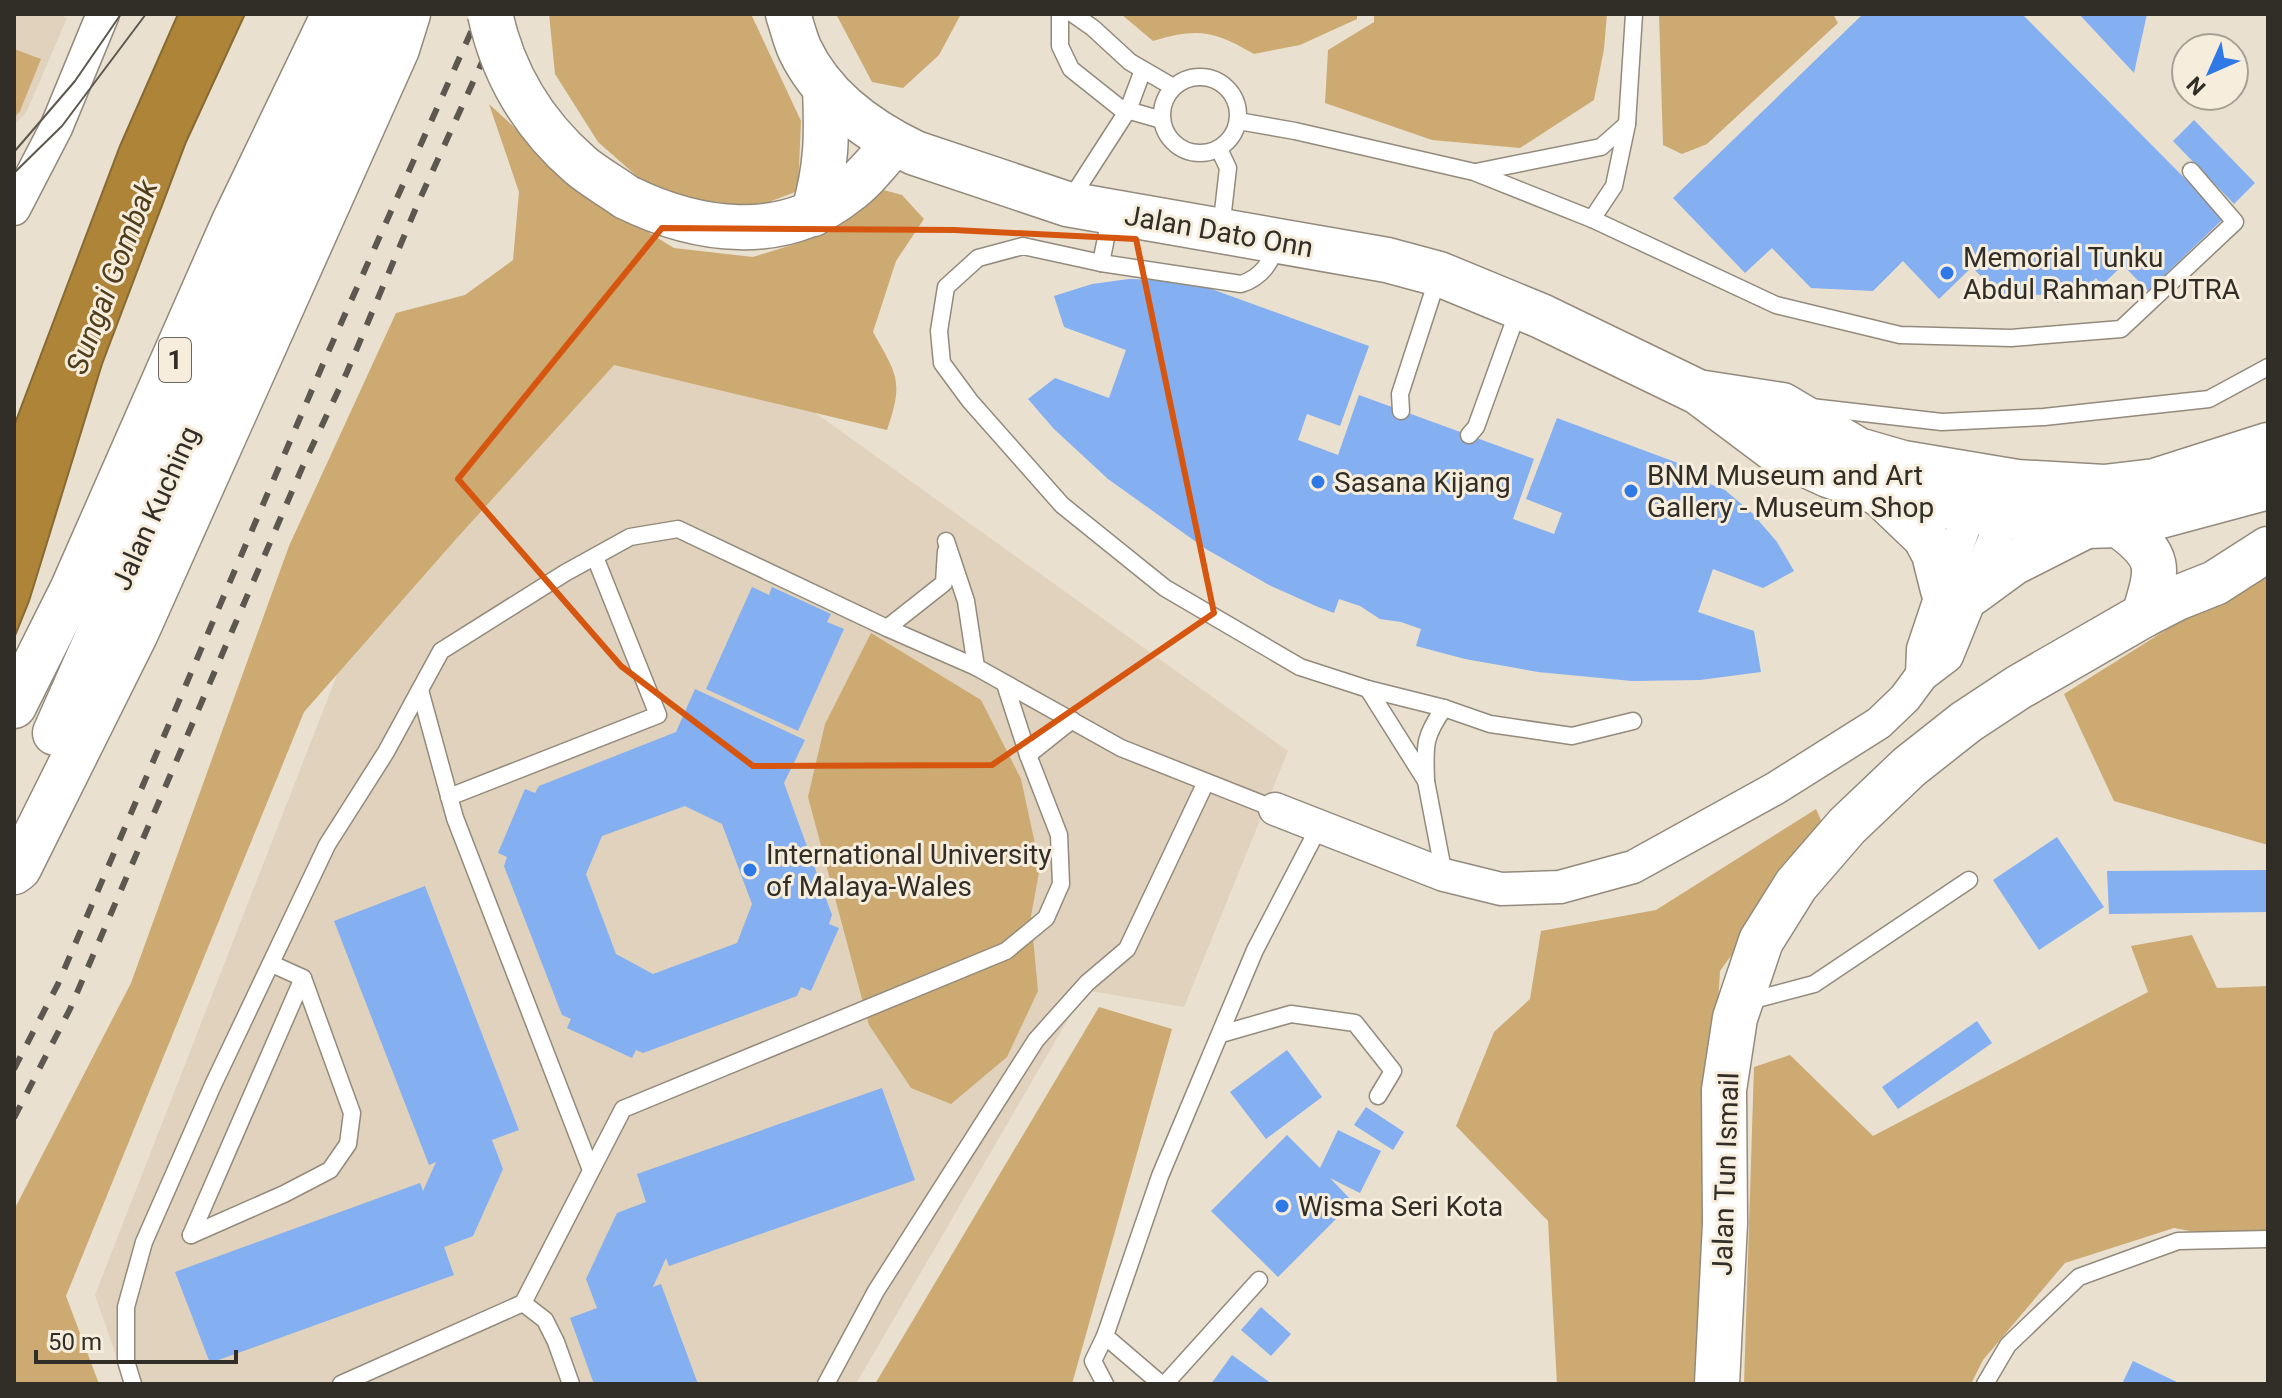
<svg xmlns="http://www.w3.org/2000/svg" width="2282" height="1398" font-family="Roboto,sans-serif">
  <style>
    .built { fill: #e0d2bc }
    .green { fill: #ccaa71 }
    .water { fill: #ad8438; stroke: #886a33; stroke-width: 2 }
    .building { fill: #84aff0; fill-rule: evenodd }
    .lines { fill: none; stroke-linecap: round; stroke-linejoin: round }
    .lane-casing { stroke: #938a7c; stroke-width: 19 }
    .street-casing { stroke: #938a7c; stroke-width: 35 }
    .secondary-casing { stroke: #938a7c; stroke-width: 47 }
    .highway-casing { stroke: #938a7c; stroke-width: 47 }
    .lane { stroke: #fff; stroke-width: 16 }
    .street { stroke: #fff; stroke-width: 32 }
    .secondary { stroke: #fff; stroke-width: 44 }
    .highway { stroke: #fff; stroke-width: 44 }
    .tram { stroke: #5d584f; stroke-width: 2 }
    .rail { stroke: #5d584f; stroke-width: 6; stroke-dasharray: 14 14; stroke-linecap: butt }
    .highway-bridge-casing { stroke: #938a7c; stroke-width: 47; stroke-linecap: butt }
    .highway-bridge { stroke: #fff; stroke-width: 44 }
    .marked { fill: none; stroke: #d6550f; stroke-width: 6; stroke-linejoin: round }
    .poi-dot { fill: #2e79e5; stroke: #f6eddd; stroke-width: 3 }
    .labels { text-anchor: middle; stroke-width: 6; stroke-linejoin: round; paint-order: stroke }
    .shield { fill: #f6eddd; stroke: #6c675e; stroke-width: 2 }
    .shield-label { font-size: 26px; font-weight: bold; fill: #312d27 }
    .street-label { font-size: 28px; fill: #312d27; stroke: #f6eddd }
    .poi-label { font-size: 28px; fill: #312d27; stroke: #f6eddd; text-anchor: start }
    .water-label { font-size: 30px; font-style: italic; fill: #4f3d1c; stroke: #f6eddd }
  </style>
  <rect width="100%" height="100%" fill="#e9e0d0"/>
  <!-- built -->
  <g class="built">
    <polygon points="14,14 57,14 67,18 26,113 14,125"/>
    <polygon points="574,334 744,362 1288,751 1184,1007 1085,990 856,1384 126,1384 95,1295 355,629"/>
  </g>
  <!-- green -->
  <g class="green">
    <polygon points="549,14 751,14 801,121 798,191 742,212 700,210 648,186 598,142 555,74"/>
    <polygon points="836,14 961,14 939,55 903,88 872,82"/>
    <path d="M1121,14H1357V19L1300,45L1254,54C1215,31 1197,27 1153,41Z"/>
    <polygon points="1374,14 1607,14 1604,49 1594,100 1520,148 1432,140 1325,103 1328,50 1374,22"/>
    <polygon points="1659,14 1833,14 1838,23 1707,144 1682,154 1663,145"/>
    <polygon points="14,49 41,59 20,111 14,118"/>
    <path d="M489,104L588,195L674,248L753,257L795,244L880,189L902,195L924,219L896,261L873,332C897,375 904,381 887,430L614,365L456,539L304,712L66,1296L99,1384H14V1210L131,983L289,546L396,313L465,295L513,260L519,192Z"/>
    <polygon points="2268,566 2268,845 2114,801 2064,694"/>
    <polygon points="871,633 981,700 1021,779 1040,867 1031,916 1038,991 1007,1057 951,1104 911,1088 869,1025 808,797 825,724"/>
    <polygon points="1816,809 1824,827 1720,971 1704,1225 1700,1384 1557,1384 1548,1221 1456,1126 1494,1032 1530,999 1541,931 1656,910"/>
    <polygon points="2192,935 2217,988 2268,986 2268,1246 2174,1228 2065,1263 1983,1360 1971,1384 1744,1384 1754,1067 1790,1055 1873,1136 2148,992 2131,946"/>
    <polygon points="1099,1007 1172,1029 1072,1384 875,1384"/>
  </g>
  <!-- water -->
  <polygon class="water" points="178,14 245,14 186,142 102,364 29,601 14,638 14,426 120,146"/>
  <!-- building -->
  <g class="building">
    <polygon points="1863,14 2022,14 2224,218 2148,291 2123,265 2102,285 2096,278 2079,295 2072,288 2058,303 2050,295 1998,294 1972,267 1939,299 1903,261 1873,291 1811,288 1772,248 1745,273 1673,198"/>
    <polygon points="2079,14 2147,14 2134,73"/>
    <polygon points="2194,120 2255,183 2234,204 2173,141"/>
    <polygon points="1129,279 1168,280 1206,287 1369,346 1340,426 1307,414 1298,440 1338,455 1359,395 1534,459 1513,519 1554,534 1562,513 1526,499 1557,418 1694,469 1710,484 1725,490 1753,514 1777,542 1794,571 1763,588 1713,569 1698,612 1754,631 1761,672 1700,680 1632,681 1538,672 1465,659 1416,646 1421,629 1401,622 1380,619 1360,606 1339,599 1334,613 1318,607 1269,585 1206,549 1108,479 1054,429 1028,399 1055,378 1109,398 1126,350 1064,327 1054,296 1092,284"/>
    <polygon points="752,587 769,595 772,587 831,614 827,622 844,629 798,731 706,689"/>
    <path d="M695,689L805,740L784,783L832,915L829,924L839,928L811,991L801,987L797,996L643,1053L636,1050L632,1058L567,1028L571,1019L562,1015L504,866L507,857L498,853L525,789L535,793L539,786L676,732ZM685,806L722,824L752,904L737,943L653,974L616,954L586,874L602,836Z"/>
    <polygon points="2057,837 2104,907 2039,950 1993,880"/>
    <polygon points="2268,870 2268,912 2109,914 2107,871"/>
    <polygon points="425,886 519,1130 492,1140 503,1169 473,1236 444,1247 454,1275 210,1363 175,1272 420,1183 423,1191 436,1162 429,1165 334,921"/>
    <polygon points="1977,1021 1992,1043 1898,1109 1882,1087"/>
    <polygon points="1287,1050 1322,1097 1266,1139 1230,1092"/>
    <polygon points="882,1088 915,1180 669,1266 666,1258 653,1287 661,1284 698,1384 594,1384 570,1318 597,1308 586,1279 617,1213 646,1202 637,1174"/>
    <polygon points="1366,1107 1404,1132 1393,1150 1354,1125"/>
    <polygon points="1338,1130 1381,1151 1360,1193 1330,1178 1353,1202 1278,1277 1211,1211 1287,1135 1320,1168"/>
    <polygon points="1261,1307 1291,1334 1271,1356 1241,1330"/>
    <polygon points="1232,1355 1272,1384 1211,1384"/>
    <polygon points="2133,1361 2181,1384 2122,1384"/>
  </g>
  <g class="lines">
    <!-- lane casing -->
    <g class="lane-casing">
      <g id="lane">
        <polyline points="1060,14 1060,46 1071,69 1120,108 1162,120"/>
        <polyline points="1073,14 1093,28 1130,62 1173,87"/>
        <circle cx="1200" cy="115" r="38"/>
        <polyline points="1238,121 1295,131 1474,172 1592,219 1776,305 1900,335 2011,338 2121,329 2235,222 2191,171"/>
        <polyline points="1219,149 1228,168 1221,229"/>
        <polyline points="1476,172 1601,147 1627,124"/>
        <polyline points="1068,203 1128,110 1143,70"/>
        <polyline points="1592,219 1614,186 1627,124 1634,14"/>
        <path d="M1279,243C1270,262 1263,277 1241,284L1101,263L1023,246L978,258L946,287L939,331L942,363L970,401L1062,505L1165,588L1300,667L1368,689L1444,708L1490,724L1572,736L1633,721"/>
        <polyline points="1101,263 1111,213"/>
        <polyline points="1811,407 1942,422 2044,417 2209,399 2268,367"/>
        <polyline points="1401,411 1400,394 1439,274"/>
        <polyline points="1469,435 1476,427 1519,308"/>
        <polyline points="946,541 966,601 976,667"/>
        <polyline points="887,628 944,583 946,551"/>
        <path d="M1368,689L1426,781C1425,746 1423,738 1444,708"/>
        <polyline points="420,690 455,818 591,1170"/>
        <polyline points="1028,755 1072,720"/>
        <polyline points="1426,781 1444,875"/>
        <polyline points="449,797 658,715 595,557"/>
        <polyline points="1746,1002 1814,984 1969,880"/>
        <polyline points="1221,1034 1291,1014 1355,1023 1393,1071 1378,1096"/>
        <polyline points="191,1235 284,1194 330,1170 348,1144 352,1113 303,978 272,964"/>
        <polyline points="191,1235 303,978"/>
        <polyline points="523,1303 545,1320 556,1342 571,1384"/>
        <polyline points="1105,1336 1161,1384"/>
        <polyline points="133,1384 126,1361 126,1307 144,1242 213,1085 327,845 386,752 441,651 565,573 630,537 678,529 887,628 976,667 1121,748 1275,809"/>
        <polyline points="341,1384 523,1303 623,1109 1006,951 1046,918 1061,884 1059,835 1028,755 1005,684"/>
        <polyline points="826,1384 876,1291 1036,1040 1087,983 1127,949 1206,782"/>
        <polyline points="1105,1384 1093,1361 1105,1336 1160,1176 1255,950 1320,825"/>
        <polyline points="1165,1384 1259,1280"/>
        <polyline points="1985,1384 2008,1345 2079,1277 2178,1241 2268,1239"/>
      </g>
    </g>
    <!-- street casing -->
    <g class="street-casing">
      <g id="street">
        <polyline points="14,209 56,128 103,14"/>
        <polyline points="1922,675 1923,649 1976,491"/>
        <polyline points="1275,809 1444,875 1501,889 1560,887 1633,867 1776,788 1879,723 1905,698 1922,675 1947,656 2012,496"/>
      </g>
    </g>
    <!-- secondary casing -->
    <g class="secondary-casing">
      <g id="secondary">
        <path d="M788,14C792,26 795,39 800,50C823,98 869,131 915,153L1067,204L1387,260L1439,274L1541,316L1698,392L1778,452L1828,475L1879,493L1970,511L2086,526L2119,525L2149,519L2268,487"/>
        <polyline points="1704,393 1782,405 1858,450 1903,463 2017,482 2104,487 2155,481 2268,445"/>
        <polyline points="1879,493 1925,537 1934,554 1943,590"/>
        <path d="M2119,525C2162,557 2159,566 2144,615"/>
        <polyline points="1972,593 2013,563 2086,526"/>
        <polyline points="1717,1384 1725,1223 1724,1090 1735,1018 1761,941 1796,885 1847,826 1909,767 1966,722 2019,687 2144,615 2177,598 2215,583 2268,549"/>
      </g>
    </g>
    <!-- highway casing -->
    <g class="highway-casing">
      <g id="highway">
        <path d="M626,197C697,232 782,244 847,192C865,179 879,160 894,143"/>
        <path d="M813,214C827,168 827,135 825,88"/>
        <polyline points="14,706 72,590 233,224 334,14"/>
        <polyline points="55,733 343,83 370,14"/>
        <polyline points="14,872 19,868 136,633 397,49 408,14"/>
      </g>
    </g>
    <!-- lane -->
    <use href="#lane" class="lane"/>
    <!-- street -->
    <use href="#street" class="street"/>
    <!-- secondary -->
    <use href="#secondary" class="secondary"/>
    <!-- highway -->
    <use href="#highway" class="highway"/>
    <!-- tram -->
    <g class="tram">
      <polyline points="14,152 75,81 121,14"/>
      <polyline points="14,173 62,126 146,14"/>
    </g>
    <!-- rail -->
    <g class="rail">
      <polyline points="14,1069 58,984 326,357 479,14"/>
      <polyline points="14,1118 70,1009 302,468 347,372 418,203 504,14"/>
    </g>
    <!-- highway-bridge casing -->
    <g class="highway-bridge-casing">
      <path id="highway-bridge" d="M490,14C503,74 534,125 580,165C594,177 611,186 626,197"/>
    </g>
    <!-- highway-bridge -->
    <use href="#highway-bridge" class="highway-bridge"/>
  </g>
  <!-- marked area -->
  <path class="marked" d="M662,228L954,230L1136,239L1214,613L992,765L753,766L621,666L458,479Z"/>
  <!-- markers -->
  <g class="poi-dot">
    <circle cx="1947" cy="273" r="8"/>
    <circle cx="1318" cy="482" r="8"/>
    <circle cx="1631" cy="491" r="8"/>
    <circle cx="750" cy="870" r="8"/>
    <circle cx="1282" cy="1206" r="8"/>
  </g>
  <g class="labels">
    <!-- shield labels -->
    <rect class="shield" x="159" y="338" width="32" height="44" rx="6"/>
    <g class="shield-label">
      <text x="175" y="369">1</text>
    </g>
    <!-- street labels -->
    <g class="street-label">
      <text transform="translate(1219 231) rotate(10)" y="10">Jalan Dato Onn</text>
      <text transform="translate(155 508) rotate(-66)" y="10">Jalan Kuching</text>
      <text transform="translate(1725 1174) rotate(-88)" y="10">Jalan Tun Ismail</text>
    </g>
    <!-- poi labels -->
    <g class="poi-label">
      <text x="1963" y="267">Memorial Tunku<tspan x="1963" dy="32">Abdul Rahman PUTRA</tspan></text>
      <text x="1647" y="485">BNM Museum and Art<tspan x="1647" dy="32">Gallery - Museum Shop</tspan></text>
      <text x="1334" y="492">Sasana Kijang</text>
      <text x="766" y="864">International University<tspan x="766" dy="32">of Malaya-Wales</tspan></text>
      <text x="1298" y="1216">Wisma Seri Kota</text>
    </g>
    <!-- water labels -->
    <g class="water-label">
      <text transform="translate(112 277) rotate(-69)" y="10">Sungai Gombak</text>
    </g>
  </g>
  <!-- border -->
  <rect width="2282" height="1398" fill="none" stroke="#312d27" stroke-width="32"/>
  <!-- north arrow -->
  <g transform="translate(2210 72) rotate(225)"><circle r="38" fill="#f6eddd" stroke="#a7a094" stroke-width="2"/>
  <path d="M0-6L14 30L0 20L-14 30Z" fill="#2e79e5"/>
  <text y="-12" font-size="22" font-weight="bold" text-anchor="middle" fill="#312d27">N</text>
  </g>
  <!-- scale -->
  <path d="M36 1350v12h200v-12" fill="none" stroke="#312d27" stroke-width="4"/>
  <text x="48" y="1350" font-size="24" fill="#312d27" stroke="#f6eddd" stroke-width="6" paint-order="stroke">50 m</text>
</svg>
